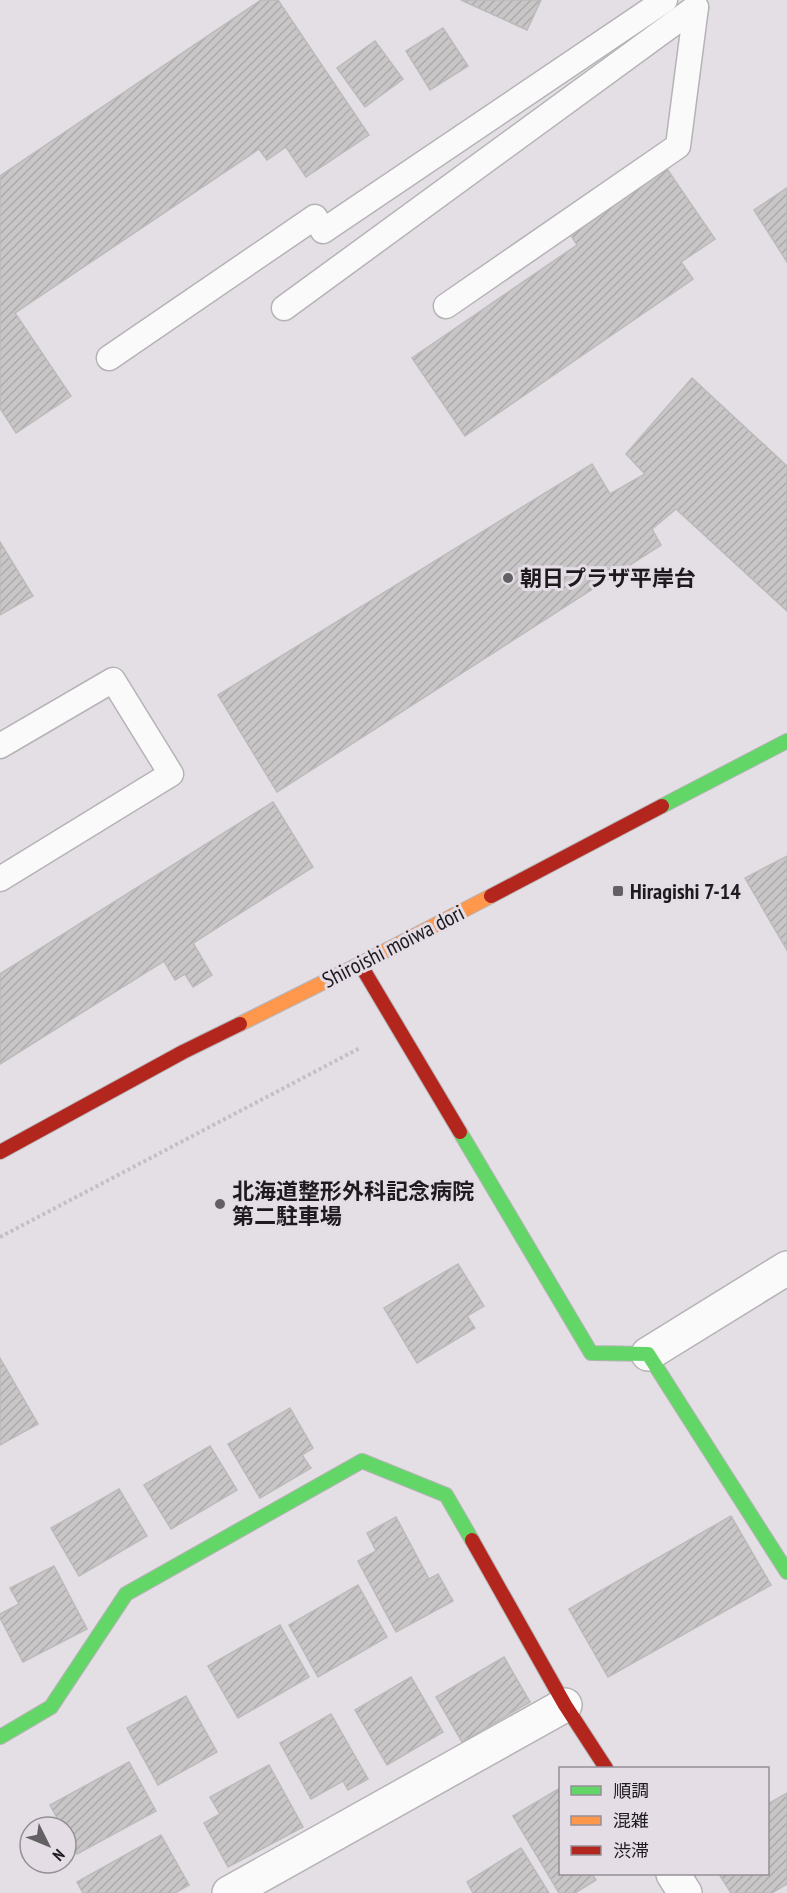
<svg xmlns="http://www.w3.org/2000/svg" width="787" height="1893" font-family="'PT Sans Narrow','Noto Sans JP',sans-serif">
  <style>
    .building { fill: url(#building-hatch); stroke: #bcbabb; stroke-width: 1.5 }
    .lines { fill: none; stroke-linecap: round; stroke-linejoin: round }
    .lane-casing { stroke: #b6b3b7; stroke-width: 27 }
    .street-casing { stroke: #b6b3b7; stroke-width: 36 }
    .fast-casing { stroke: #b6b3b7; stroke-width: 16 }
    .slow-casing { stroke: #b6b3b7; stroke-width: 16 }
    .jam-casing { stroke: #b6b3b7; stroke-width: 16 }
    .path { stroke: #c2c0c2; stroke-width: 4; stroke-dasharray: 3 3; stroke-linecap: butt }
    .lane { stroke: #fbfafb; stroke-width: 24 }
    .street { stroke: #fbfafb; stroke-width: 33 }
    .fast { stroke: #63d668; stroke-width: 14 }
    .slow { stroke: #ff974d; stroke-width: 14 }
    .jam { stroke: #b3261e; stroke-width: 14 }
    .poi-dot { fill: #636064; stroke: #e4dde6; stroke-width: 2 }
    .labels { text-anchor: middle; stroke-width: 6; stroke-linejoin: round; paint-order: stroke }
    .poi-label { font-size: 22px; font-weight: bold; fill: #1e1b1f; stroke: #e4dde6; text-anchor: start }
    .street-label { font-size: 22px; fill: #1e1b1f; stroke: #e4dde6 }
  </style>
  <defs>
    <pattern id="building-hatch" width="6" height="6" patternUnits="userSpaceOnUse" patternTransform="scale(1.5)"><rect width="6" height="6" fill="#c9c6c7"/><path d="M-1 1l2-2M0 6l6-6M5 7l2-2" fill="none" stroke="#acaaaa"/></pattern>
  </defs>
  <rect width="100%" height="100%" fill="#e3dfe4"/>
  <!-- building -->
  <g class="building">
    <polygon points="261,0 278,0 369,135 306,177 286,147 267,160 259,149 15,313 71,396 16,433 0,408 0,176"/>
    <polygon points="461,0 541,0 527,30"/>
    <polygon points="443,28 468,66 430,90 406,51"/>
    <polygon points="375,41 403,79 365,107 337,68"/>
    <polygon points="665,166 715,239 681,262 693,279 465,436 412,358 577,245 569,232"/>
    <polygon points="787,188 787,262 754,210"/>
    <polygon points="692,378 787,466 787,611 676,509 652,529 661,545 277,792 218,695 592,464 610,494 645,474 626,454"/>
    <polygon points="0,542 33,596 0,615"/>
    <polygon points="273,802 313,867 193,943 212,975 193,987 185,974 175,980 164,961 0,1064 0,974"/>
    <polygon points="787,856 787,950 745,878"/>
    <polygon points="458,1264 484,1306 467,1316 475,1328 417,1363 384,1308"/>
    <polygon points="0,1358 38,1424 0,1445"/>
    <polygon points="290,1408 313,1448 302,1455 311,1468 260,1498 228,1444"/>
    <polygon points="210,1446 237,1490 171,1529 144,1485"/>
    <polygon points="119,1489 147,1536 79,1576 51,1528"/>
    <polygon points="731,1516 771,1585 608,1677 569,1609"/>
    <polygon points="396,1517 429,1579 438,1574 453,1601 396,1632 358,1561 376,1551 367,1533"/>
    <polygon points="54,1566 87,1629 23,1662 0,1618 0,1614 19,1604 10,1588"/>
    <polygon points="358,1585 387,1637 318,1677 289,1625"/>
    <polygon points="280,1625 309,1677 238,1718 208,1666"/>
    <polygon points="504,1657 530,1702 462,1742 436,1697"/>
    <polygon points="411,1677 443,1732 387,1765 355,1710"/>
    <polygon points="186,1696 217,1752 158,1785 127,1728"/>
    <polygon points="331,1714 368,1779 348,1790 343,1781 311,1799 280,1743"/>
    <polygon points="129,1762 156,1811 77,1854 66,1834 66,1827 62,1827 50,1805"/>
    <polygon points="269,1765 303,1827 228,1867 204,1823 220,1814 210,1797"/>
    <polygon points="560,1788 560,1874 592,1874 596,1880 575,1893 559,1893 513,1816"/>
    <polygon points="787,1793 787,1884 772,1893 731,1893 719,1874 768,1874 768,1804"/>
    <polygon points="161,1835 189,1885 175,1893 83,1893 77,1882"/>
    <polygon points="521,1848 549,1893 473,1893 467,1882"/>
  </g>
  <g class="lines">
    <!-- lane casing -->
    <g class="lane-casing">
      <g id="lane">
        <polyline points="446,306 678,146 696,7"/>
        <polyline points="284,308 696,7"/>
        <polyline points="109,358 315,217 323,231 665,0"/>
        <polyline points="0,746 113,680 171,774 0,879"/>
      </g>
    </g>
    <!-- street casing -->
    <g class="street-casing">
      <g id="street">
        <polyline points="648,1354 787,1268"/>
        <polyline points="673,1874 685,1893"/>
        <polyline points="229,1893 565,1705"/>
      </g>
    </g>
    <!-- fast casing -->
    <g class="fast-casing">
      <g id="fast">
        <polyline points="662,806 787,741"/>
        <polyline points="460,1132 591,1353 648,1354 787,1572"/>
        <polyline points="0,1737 51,1707 126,1594 362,1461 446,1495 472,1540"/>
      </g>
    </g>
    <!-- slow casing -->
    <g class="slow-casing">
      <polyline id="slow" points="240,1024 360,964 491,896"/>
    </g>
    <!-- jam casing -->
    <g class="jam-casing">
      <g id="jam">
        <polyline points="491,896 662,806"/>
        <polyline points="360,964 460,1132"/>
        <polyline points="0,1152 183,1052 240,1024"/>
        <polyline points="472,1540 565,1705 606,1768"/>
      </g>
    </g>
    <!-- path -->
    <polyline class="path" points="0,1237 360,1048"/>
    <!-- lane -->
    <use href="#lane" class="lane"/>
    <!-- street -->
    <use href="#street" class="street"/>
    <!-- fast -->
    <use href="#fast" class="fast"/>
    <!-- slow -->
    <use href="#slow" class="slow"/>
    <!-- jam -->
    <use href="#jam" class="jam"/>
  </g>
  <!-- markers -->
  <g class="poi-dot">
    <circle cx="508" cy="578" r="6"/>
    <rect x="612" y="885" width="12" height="12" rx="3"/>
    <circle cx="220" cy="1204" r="6"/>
  </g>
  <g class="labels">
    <!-- poi labels -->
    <g class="poi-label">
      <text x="520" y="586">朝日プラザ平岸台</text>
      <text x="630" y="899">Hiragishi 7-14</text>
      <text x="232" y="1199">北海道整形外科記念病院<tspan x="232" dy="25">第二駐車場</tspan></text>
    </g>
    <!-- street labels -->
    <g class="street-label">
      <text transform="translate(393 946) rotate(-27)" y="8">Shiroishi moiwa dori</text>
    </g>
  </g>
  <!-- legend -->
  <rect x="559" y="1767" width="210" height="108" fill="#e4dde6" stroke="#958f96" stroke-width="1.5"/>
  <rect x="571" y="1786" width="30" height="9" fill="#63d668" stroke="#958f96" stroke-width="1.5"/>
  <text x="613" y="1797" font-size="18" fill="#1e1b1f">順調</text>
  <rect x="571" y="1816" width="30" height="9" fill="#ff974d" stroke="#958f96" stroke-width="1.5"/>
  <text x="613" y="1827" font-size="18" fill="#1e1b1f">混雑</text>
  <rect x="571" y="1846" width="30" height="9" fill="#b3261e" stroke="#958f96" stroke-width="1.5"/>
  <text x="613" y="1857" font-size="18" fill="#1e1b1f">渋滞</text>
  <!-- north arrow -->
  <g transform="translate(48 1845) rotate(133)"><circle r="28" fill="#e4dde6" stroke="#958f96" stroke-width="1.5"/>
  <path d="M0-4.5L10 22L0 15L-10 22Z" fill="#636064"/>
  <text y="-9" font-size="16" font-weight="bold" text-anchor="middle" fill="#1e1b1f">N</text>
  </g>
</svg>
